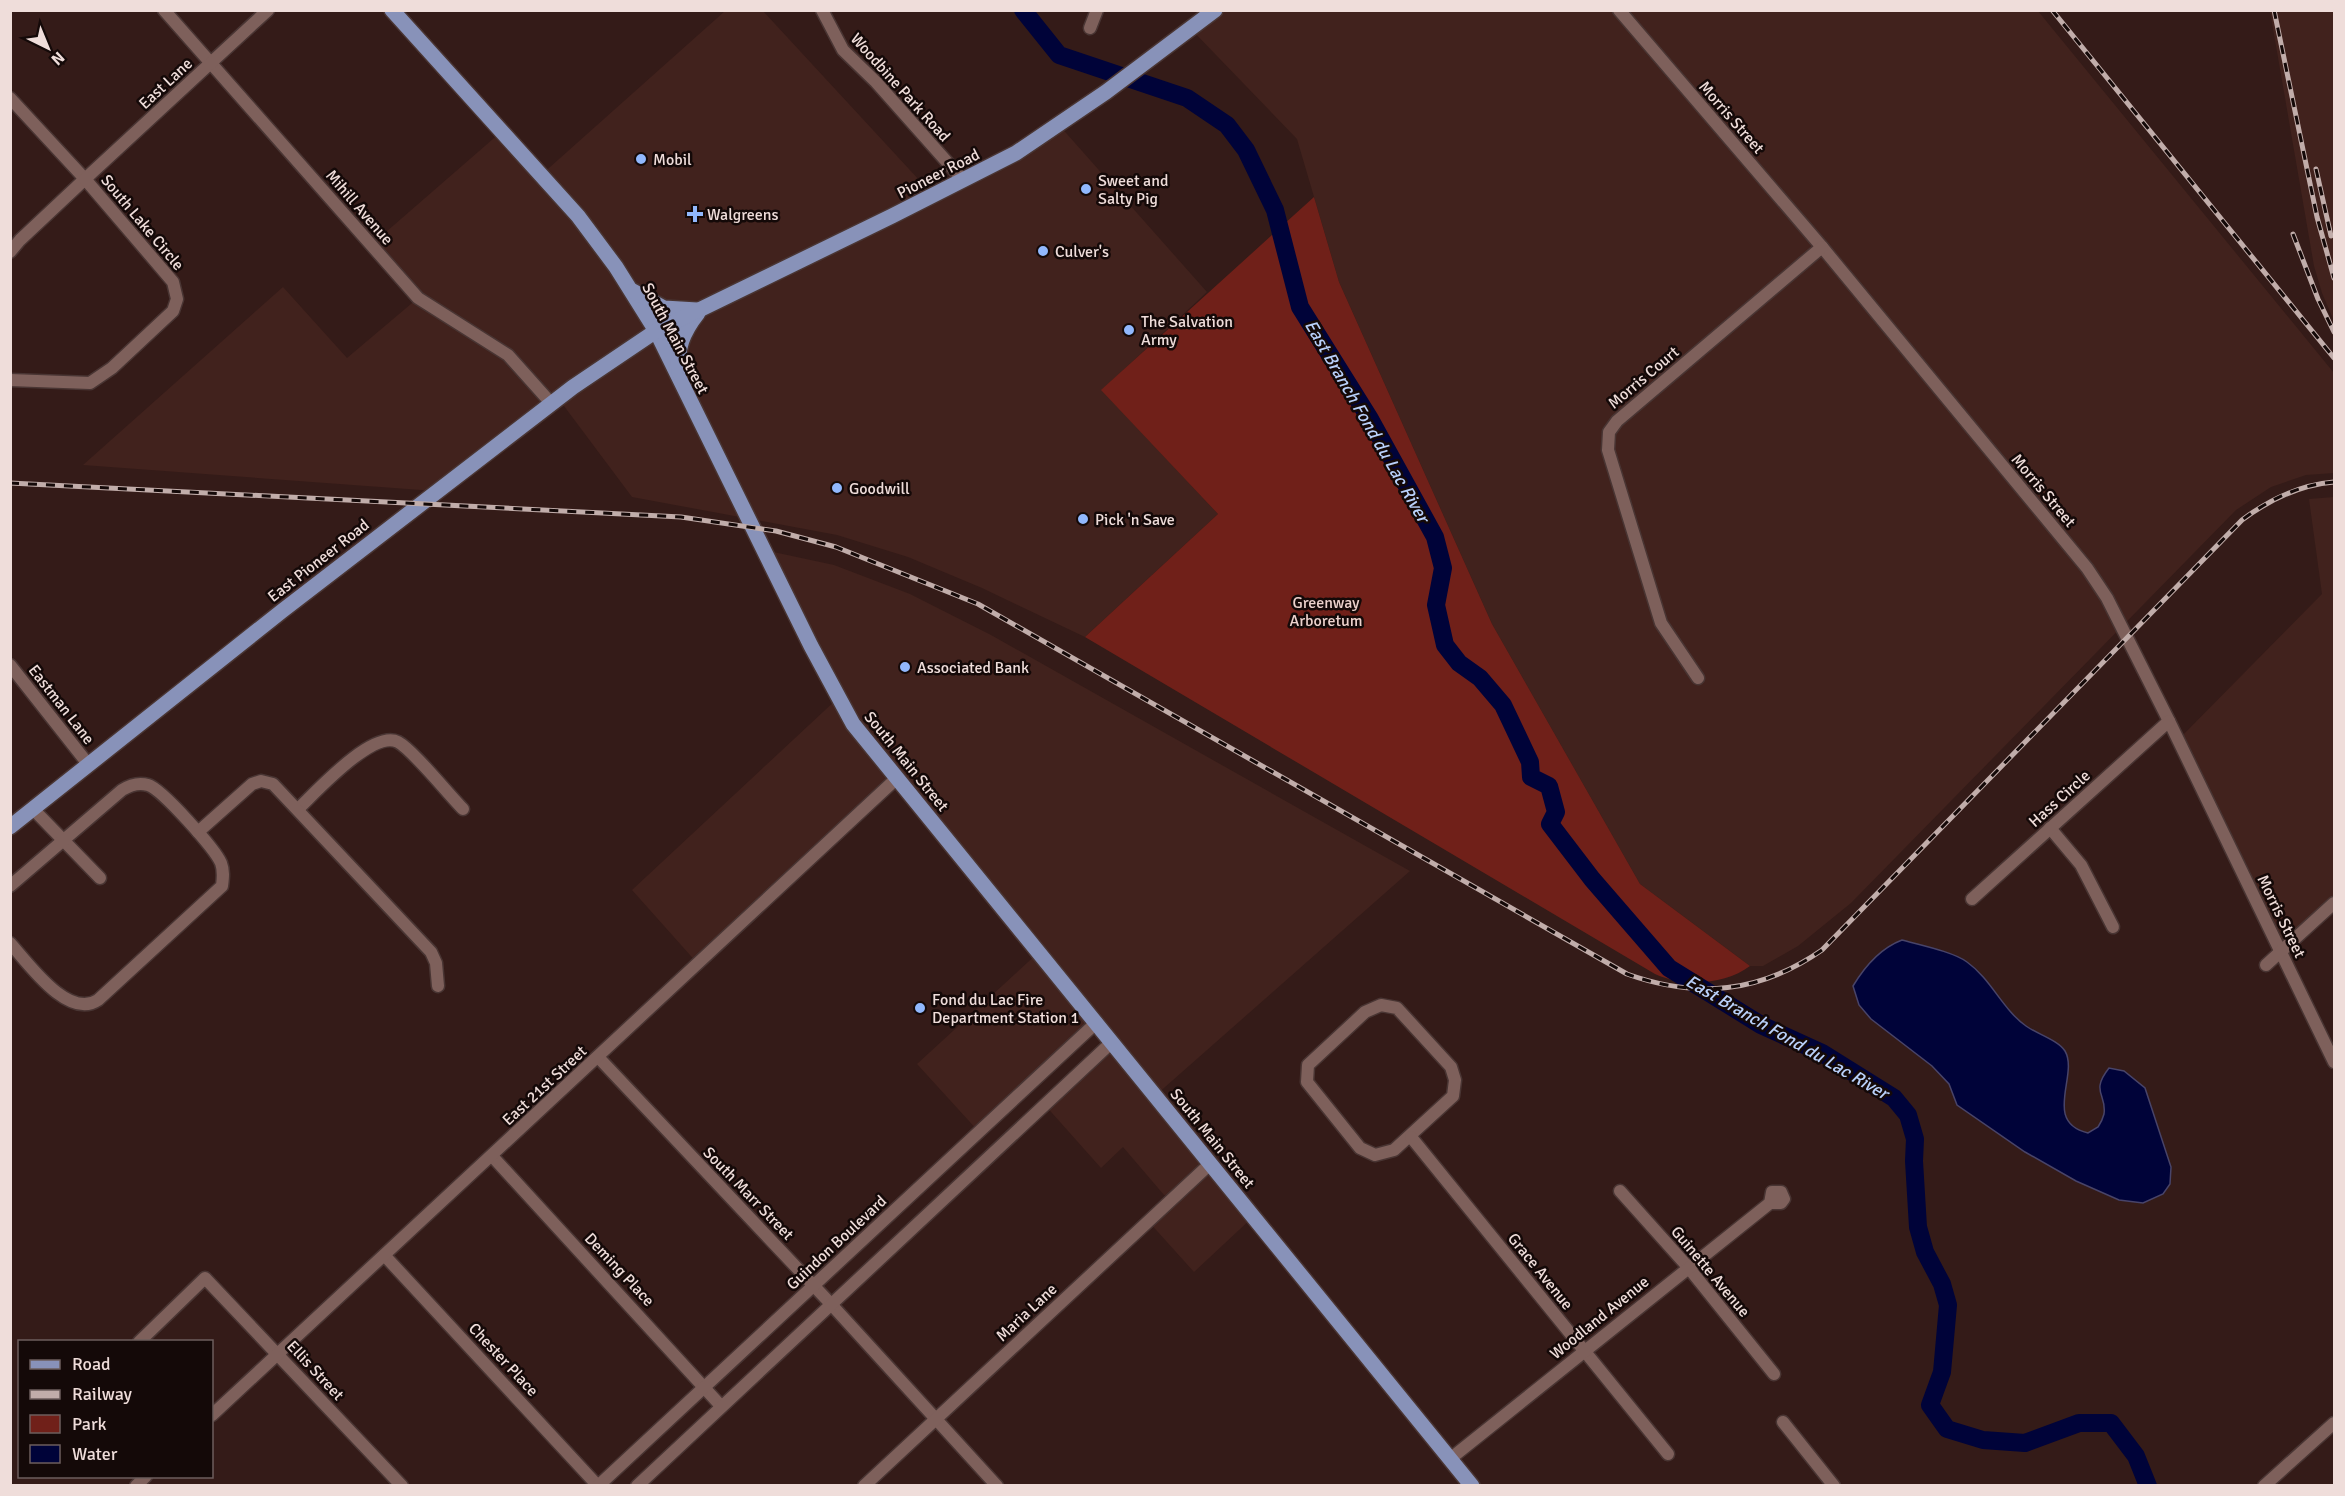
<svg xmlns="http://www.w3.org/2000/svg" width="2345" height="1496" font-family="Signika,sans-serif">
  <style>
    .built { fill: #41221d }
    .green { fill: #702019 }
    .water { fill: #000339; stroke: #484469; stroke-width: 1.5 }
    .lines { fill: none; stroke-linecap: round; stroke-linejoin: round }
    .river { stroke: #000339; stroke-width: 18 }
    .minor-casing { stroke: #493533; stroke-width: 15 }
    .major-casing { stroke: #493533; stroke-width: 18 }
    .minor { stroke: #7e605b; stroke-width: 12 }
    .major { stroke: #8892b9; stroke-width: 15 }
    .rail-casing { stroke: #c1adaa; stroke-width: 5 }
    .rail { stroke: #140908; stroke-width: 3; stroke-dasharray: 9; stroke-linecap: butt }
    .poi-dot { fill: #91b8fd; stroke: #140908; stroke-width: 2 }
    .labels { text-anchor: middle; stroke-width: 5; stroke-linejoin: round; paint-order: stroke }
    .street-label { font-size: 16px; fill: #efddda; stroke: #140908 }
    .poi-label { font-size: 16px; fill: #efddda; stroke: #140908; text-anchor: start }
    .park-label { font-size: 16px; fill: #edd2cd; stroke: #140908 }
    .water-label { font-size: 18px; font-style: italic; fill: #b9d0fa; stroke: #140908 }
  </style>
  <rect width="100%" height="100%" fill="#341b18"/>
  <!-- built -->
  <g class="built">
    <polygon points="1215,10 2038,11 2334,373 2334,473 2306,475 2271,487 2236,510 1851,903 1798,946 1763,966 1750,966 1640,884 1492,624 1339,282 1297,139 1190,28"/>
    <polygon points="725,11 763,11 933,195 1059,125 1207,292 1102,390 1218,514 1085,637 982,588 908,557 837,535 632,497 558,398 435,491 83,465 283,287 347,358 418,298 371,245 501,132 540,176"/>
    <polygon points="2270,11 2334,11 2334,321 2322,293 2314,266"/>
    <polygon points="2334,497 2334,903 2281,951 2178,740 2322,594 2309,499"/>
    <polygon points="764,550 834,565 910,594 991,635 1410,871 1156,1095 1254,1216 1194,1272 1148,1221 1174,1196 1164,1195 1123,1147 1101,1168 1044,1104 1112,1042 1097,1022 979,1132 917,1064 1039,952 897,779 698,964 632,890 838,698"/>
  </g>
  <!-- green -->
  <path class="green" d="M1314,197L1339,282L1492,624L1640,884L1750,966C1725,985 1683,987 1655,974L1085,637L1218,514L1101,390Z"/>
  <!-- water -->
  <path class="water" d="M1902,940C1920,945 1954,952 1967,962C1991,979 2003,1010 2026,1026C2037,1034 2058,1040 2065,1051C2079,1075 2042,1122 2088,1133L2098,1127C2100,1124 2103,1118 2104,1114C2107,1094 2090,1092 2109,1068L2124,1071L2145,1088L2171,1167L2170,1184L2163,1194L2143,1203L2119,1200L2076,1181L2025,1152L1957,1105L1949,1084L1932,1066L1871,1019L1859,1005L1853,986C1865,966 1881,948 1902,940Z"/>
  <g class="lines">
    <!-- river -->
    <polyline class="river" points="1023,10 1059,55 1187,98 1227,125 1246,150 1275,210 1300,307 1370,419 1435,537 1443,568 1436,605 1445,645 1459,663 1480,678 1503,705 1530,762 1531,777 1549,786 1556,812 1550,824 1592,879 1669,968 1761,1025 1822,1053 1894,1098 1908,1115 1915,1139 1914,1161 1918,1227 1925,1252 1942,1284 1948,1305 1942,1372 1930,1405 1947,1429 1983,1440 2025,1443 2079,1423 2111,1423 2136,1456 2148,1486"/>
    <!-- minor casing -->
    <g class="minor-casing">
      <g id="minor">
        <polyline points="164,10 418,298 508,355 550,402"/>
        <polyline points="822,10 843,50 876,82 963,180"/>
        <polyline points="1619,10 1822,247 2087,568 2107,598 2169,721 2334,1062"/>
        <polyline points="1090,28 1097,10"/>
        <polyline points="10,98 85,179 20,240 10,252"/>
        <polyline points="10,380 90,383 112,368 173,311 177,299 173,282 85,179 268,10"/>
        <polyline points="10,665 88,764"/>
        <polyline points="1698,678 1661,623 1608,450 1609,432 1617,421 1822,247"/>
        <polyline points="33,809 100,878"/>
        <path d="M298,809C316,792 373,729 398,742C413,750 449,795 463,809"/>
        <polyline points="2050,828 2081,865 2113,927"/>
        <polyline points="198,832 252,784 261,781 273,784 431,952 436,963 438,986"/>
        <path d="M10,886L122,790C130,785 138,782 148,785C162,789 215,849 221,863C224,871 223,878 222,886L98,1000C68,1020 28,963 10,943"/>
        <polyline points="1972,899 2169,721"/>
        <polyline points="2266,965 2334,903"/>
        <polygon points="1381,1005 1397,1008 1451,1067 1455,1080 1453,1096 1394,1150 1375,1155 1360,1148 1307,1082 1308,1065 1365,1012"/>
        <polyline points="598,1057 830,1303 997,1486"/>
        <polyline points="1411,1137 1668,1454"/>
        <polyline points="492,1156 721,1406"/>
        <polyline points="1620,1191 1688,1267 1774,1374"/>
        <polyline points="385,1256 598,1486"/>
        <polyline points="139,1342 205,1278 402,1486"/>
        <polyline points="212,1415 897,778"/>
        <polyline points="1783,1422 1834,1486"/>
        <polyline points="1450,1459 1770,1203 1781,1203 1784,1199 1781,1192 1772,1192 1770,1203"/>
        <polyline points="136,1486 146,1476"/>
        <polyline points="598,1486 1097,1022"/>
        <polyline points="637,1486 1112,1042"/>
        <polyline points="864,1486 1211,1163"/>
        <polyline points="2264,1486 2334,1423"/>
      </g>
    </g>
    <!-- major casing -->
    <g class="major-casing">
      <g id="major">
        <polyline points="392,10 578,216 616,267 656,331 811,646 853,724 1472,1486"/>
        <polyline points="633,291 664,308 697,310"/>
        <path d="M679,373C676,349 683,332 698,313"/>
        <polyline points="10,827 282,611 573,387 656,331 892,216 1016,153 1106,92 1215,10"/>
      </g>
    </g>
    <!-- minor -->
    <use href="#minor" class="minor"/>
    <!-- major -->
    <use href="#major" class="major"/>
    <!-- rail casing -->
    <g class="rail-casing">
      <g id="rail">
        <polyline points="2052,10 2334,358"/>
        <polyline points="2274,10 2317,217 2334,278"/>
        <polyline points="2316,169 2331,236"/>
        <polyline points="2293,234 2318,299 2334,332"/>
        <path d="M10,483L681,517L776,531L836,547L978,604L1627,974C1697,999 1760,993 1822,950L2242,520C2270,499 2299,485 2334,482"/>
      </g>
    </g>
    <!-- rail -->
    <use href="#rail" class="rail"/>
  </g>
  <!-- markers -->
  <g class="poi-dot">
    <circle cx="641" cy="159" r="6"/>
    <circle cx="1086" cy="189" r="6"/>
    <path d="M692 205h6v6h6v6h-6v6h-6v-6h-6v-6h6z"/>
    <circle cx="1043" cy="251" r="6"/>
    <circle cx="1129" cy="330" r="6"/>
    <circle cx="837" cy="488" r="6"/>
    <circle cx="1083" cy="519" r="6"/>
    <circle cx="905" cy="667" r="6"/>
    <circle cx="920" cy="1008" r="6"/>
  </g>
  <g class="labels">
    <!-- street labels -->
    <g class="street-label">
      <text transform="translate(165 83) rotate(-43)" y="6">East Lane</text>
      <text transform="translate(901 87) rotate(48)" y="6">Woodbine Park Road</text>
      <text transform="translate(1732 117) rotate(49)" y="6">Morris Street</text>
      <text transform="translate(938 173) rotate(-27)" y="6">Pioneer Road</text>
      <text transform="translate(360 207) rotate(49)" y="6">Mihill Avenue</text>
      <text transform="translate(143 222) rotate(50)" y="6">South Lake Circle</text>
      <text transform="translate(676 338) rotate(62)" y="6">South Main Street</text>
      <text transform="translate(1643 377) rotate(-40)" y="6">Morris Court</text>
      <text transform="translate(2044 490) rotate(50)" y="6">Morris Street</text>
      <text transform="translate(318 560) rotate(-38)" y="6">East Pioneer Road</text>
      <text transform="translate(62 704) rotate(52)" y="6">Eastman Lane</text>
      <text transform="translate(907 761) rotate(51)" y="6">South Main Street</text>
      <text transform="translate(2059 798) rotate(-42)" y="6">Hass Circle</text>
      <text transform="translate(2282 916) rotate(64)" y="6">Morris Street</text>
      <text transform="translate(544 1085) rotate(-43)" y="6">East 21st Street</text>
      <text transform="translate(1213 1138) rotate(51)" y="6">South Main Street</text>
      <text transform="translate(749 1193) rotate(46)" y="6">South Marr Street</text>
      <text transform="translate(836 1242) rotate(-43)" y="6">Guindon Boulevard</text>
      <text transform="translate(620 1269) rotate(47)" y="6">Deming Place</text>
      <text transform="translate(1541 1271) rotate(51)" y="6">Grace Avenue</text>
      <text transform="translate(1711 1271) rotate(50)" y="6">Guinette Avenue</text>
      <text transform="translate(1026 1312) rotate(-43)" y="6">Maria Lane</text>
      <text transform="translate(1599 1317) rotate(-39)" y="6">Woodland Avenue</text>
      <text transform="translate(504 1359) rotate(47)" y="6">Chester Place</text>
      <text transform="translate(316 1370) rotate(47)" y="6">Ellis Street</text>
    </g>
    <!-- poi labels -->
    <g class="poi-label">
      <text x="653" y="165">Mobil</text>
      <text x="1098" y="186">Sweet and<tspan x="1098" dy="18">Salty Pig</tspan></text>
      <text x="707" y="220">Walgreens</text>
      <text x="1055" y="257">Culver's</text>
      <text x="1141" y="327">The Salvation<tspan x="1141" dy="18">Army</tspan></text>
      <text x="849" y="494">Goodwill</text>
      <text x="1095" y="525">Pick 'n Save</text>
      <text x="917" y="673">Associated Bank</text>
      <text x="932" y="1005">Fond du Lac Fire<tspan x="932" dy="18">Department Station 1</tspan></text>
    </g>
    <!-- park labels -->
    <g class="park-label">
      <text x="1326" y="608">Greenway<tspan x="1326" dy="18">Arboretum</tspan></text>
    </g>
    <!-- water labels -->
    <g class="water-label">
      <text transform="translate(1367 421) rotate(60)" y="6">East Branch Fond du Lac River</text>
      <text transform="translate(1787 1037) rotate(30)" y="6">East Branch Fond du Lac River</text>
    </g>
  </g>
  <!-- border -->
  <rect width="2345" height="1496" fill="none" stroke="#efddda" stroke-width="24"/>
  <!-- legend -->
  <rect x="18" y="1340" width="195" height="138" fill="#140908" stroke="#6c5e5c" stroke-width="1.5"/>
  <rect x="30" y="1360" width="30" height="9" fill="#8892b9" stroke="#6c5e5c" stroke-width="1.5"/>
  <text x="72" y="1370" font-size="18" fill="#efddda">Road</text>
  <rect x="30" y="1390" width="30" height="9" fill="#c1adaa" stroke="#6c5e5c" stroke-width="1.5"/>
  <text x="72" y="1400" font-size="18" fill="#efddda">Railway</text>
  <rect x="30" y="1415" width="30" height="18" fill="#702019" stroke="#6c5e5c" stroke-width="1.5"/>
  <text x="72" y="1430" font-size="18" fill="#efddda">Park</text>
  <rect x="30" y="1445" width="30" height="18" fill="#000339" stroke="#6c5e5c" stroke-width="1.5"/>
  <text x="72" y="1460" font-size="18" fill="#efddda">Water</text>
  <!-- north arrow -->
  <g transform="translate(48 48) rotate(137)" stroke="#140908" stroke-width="4.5" paint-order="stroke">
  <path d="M0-4.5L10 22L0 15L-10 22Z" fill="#efddda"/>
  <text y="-9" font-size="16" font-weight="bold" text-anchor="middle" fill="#efddda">N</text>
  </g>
</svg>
